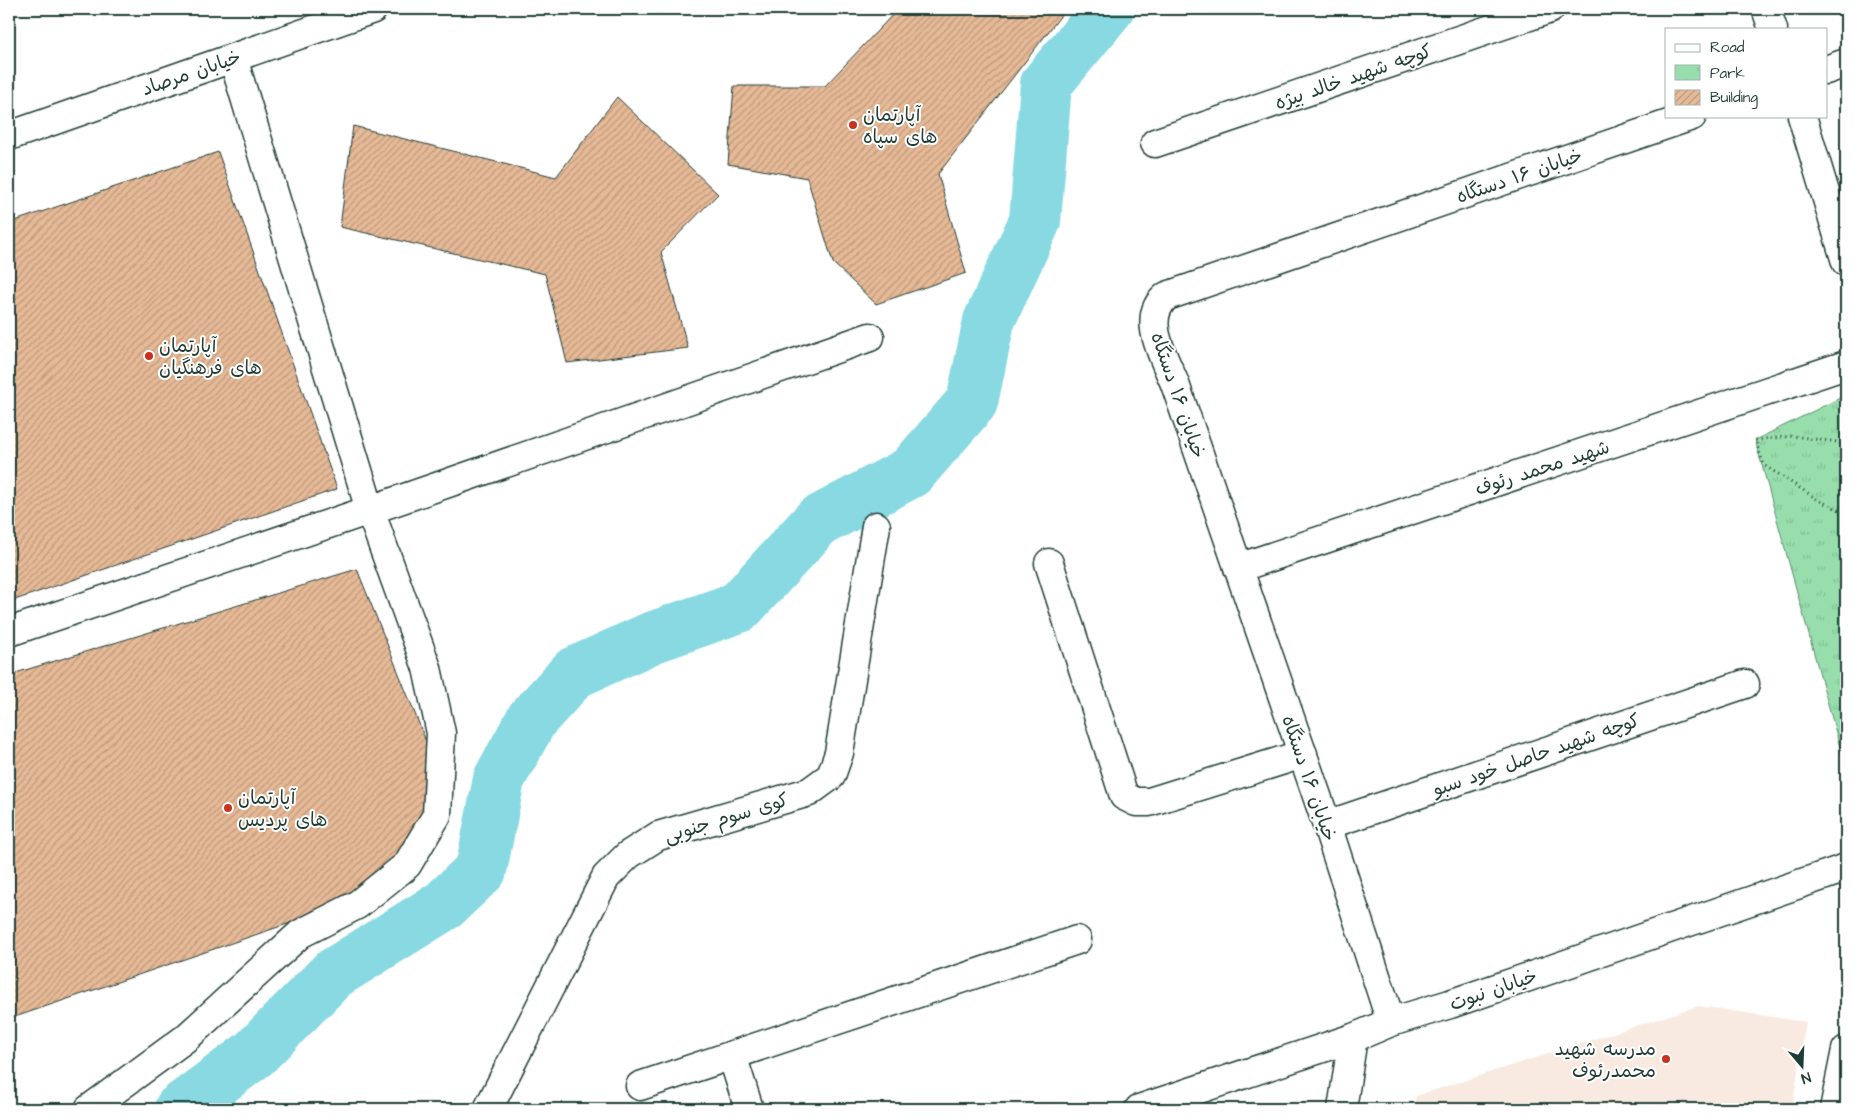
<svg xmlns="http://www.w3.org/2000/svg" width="1855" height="1118" font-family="'Architects Daughter','Playpen Sans Arabic',sans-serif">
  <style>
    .built { fill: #f8eae0 }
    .park { fill: url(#park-tufts); stroke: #5c8e70 }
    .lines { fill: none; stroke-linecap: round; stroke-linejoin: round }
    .river { stroke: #88d9e2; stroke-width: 52 }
    .building { fill: url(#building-hatch); stroke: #1f3d34 }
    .minor-casing { stroke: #1f3d34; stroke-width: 31 }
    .major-casing { stroke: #1f3d34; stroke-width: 31 }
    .path { stroke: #1f3d34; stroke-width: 3; stroke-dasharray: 1 4; stroke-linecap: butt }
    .minor { stroke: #fff; stroke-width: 28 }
    .major { stroke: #fff; stroke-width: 28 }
    .poi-dot { fill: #c8321e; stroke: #fff; stroke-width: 2 }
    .labels { text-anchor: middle; stroke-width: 4; stroke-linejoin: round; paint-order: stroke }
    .street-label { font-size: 19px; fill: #1f3d34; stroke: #fff }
    .poi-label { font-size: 19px; fill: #1f3d34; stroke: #fff; text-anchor: start }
  </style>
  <defs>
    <pattern id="park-tufts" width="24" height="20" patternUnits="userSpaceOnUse" patternTransform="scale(1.25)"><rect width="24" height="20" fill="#98deac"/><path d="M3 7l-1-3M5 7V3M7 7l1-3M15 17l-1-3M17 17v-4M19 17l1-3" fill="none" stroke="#83bf95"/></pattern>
    <pattern id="building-hatch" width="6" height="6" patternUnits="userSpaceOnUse" patternTransform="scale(1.25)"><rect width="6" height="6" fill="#e7ba97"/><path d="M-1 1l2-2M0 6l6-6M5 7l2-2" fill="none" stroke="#bb987c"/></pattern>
  </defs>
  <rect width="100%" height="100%" fill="#fff"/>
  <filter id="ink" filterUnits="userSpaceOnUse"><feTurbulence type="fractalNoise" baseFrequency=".02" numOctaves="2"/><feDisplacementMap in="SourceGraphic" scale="10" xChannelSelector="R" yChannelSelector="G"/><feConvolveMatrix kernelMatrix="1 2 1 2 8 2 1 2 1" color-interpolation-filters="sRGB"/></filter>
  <g filter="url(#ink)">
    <!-- built -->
    <polygon class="built" points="1698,1006 1806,1022 1792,1109 1413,1109 1416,1096"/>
    <!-- park -->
    <polygon class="park" points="1846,395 1846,769 1755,440"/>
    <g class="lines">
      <!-- river -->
      <polyline class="river" points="180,1109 254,1054 333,974 444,905 481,870 499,779 532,719 574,673 651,638 739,607 817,522 911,472 972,402 989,321 1035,221 1046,84 1108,9"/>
    </g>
    <!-- building -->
    <g class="building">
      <polygon points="898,9 1058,9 1062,14 938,174 966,273 876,304 833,263 807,178 728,164 734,86 825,86"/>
      <polygon points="617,97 718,194 661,252 688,348 567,363 545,274 340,227 353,126 556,177"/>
      <polygon points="218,152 337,489 9,602 9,223"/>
      <polygon points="357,569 446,791 448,825 413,881 9,1019 9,675"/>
    </g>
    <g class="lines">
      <!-- minor casing -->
      <g class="minor-casing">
        <g id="minor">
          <polyline points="1766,9 1773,29"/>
          <polyline points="1826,70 1846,63"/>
          <polyline points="1802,116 1846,262"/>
          <polyline points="9,136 373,9"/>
          <polyline points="1155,143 1550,9"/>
          <polyline points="1049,563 1124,796 1136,802 1149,802 1303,754"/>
          <polyline points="1238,568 1846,365"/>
          <polyline points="9,632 370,510 870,337"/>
          <polyline points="1327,825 1745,684"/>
          <path d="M1391,1022L1327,825L1175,384C1165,359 1139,317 1167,296L1692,116"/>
          <polyline points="732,1055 749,1109"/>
          <polyline points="640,1086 1077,940"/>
          <polyline points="89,1109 186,1038 300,934 357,905 407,865 437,815 441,733 427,668 370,510 233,58"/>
          <polyline points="488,1109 606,877 628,855 658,836 809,792 831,776 839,753 876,526"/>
          <polyline points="1342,1109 1353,1038"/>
          <polyline points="1834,1109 1846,1050"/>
        </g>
      </g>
      <!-- major casing -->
      <g class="major-casing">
        <polyline id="major" points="1139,1109 1353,1038 1391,1022 1450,1004 1846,868"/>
      </g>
      <!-- path -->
      <polyline class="path" points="1846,443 1792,436 1755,440 1764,465 1820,501 1846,513"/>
      <!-- minor -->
      <use href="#minor" class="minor"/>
      <!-- major -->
      <use href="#major" class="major"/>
    </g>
  </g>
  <!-- markers -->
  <g class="poi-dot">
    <circle cx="853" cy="125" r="5"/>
    <circle cx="149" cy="356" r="5"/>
    <circle cx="228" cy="808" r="5"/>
    <circle cx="1666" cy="1059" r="5"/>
  </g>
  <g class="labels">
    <!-- street labels -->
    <g class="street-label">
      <text transform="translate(191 72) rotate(-19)" y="7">خیابان مرصاد</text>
      <text transform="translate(1353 76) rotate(-19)" y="7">کوچه شهید خالد بیژه</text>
      <text transform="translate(1519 175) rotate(-19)" y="7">خیابان ۱۶ دستگاه</text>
      <text transform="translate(1179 395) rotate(71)" y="7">خیابان ۱۶ دستگاه</text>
      <text transform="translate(1542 467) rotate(-18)" y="7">شهید محمد رئوف</text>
      <text transform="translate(1536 754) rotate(-19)" y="7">کوچه شهید حاصل خود سبو</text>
      <text transform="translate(1310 778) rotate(71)" y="7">خیابان ۱۶ دستگاه</text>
      <text transform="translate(726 817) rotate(-17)" y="7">کوی سوم جنوبی</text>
      <text transform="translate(1493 989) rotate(-19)" y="7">خیابان نبوت</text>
    </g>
    <!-- poi labels -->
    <g class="poi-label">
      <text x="863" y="121">آپارتمان<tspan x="863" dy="22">های سپاه</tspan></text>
      <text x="159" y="352">آپارتمان<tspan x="159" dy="22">های فرهنگیان</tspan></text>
      <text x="238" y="804">آپارتمان<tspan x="238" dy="22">های پردیس</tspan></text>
      <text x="1656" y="1055" text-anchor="end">مدرسه شهید<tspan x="1656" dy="22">محمدرئوف</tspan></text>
    </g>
  </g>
  <!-- margin -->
  <rect width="1855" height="1118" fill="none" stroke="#fff" stroke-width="30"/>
  <rect x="15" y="15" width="1825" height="1088" fill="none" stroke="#1f3d34" stroke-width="2" filter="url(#ink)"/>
  <!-- legend -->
  <rect x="1665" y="28" width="162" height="90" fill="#ffffff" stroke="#a5b1ae"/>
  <rect x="1675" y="44" width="25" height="8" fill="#ffffff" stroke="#a5b1ae"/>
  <text x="1710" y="52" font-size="15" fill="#1f3d34">Road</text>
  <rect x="1675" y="65" width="25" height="15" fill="url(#park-tufts)" stroke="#a5b1ae"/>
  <text x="1710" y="78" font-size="15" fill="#1f3d34">Park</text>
  <rect x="1675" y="90" width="25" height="15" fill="url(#building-hatch)" stroke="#a5b1ae"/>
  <text x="1710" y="102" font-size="15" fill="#1f3d34">Building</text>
  <!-- north arrow -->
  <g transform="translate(1802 1066) rotate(161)" stroke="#ffffff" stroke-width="4" paint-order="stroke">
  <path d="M0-4L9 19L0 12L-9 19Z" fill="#1f3d34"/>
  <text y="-8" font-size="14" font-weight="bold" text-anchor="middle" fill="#1f3d34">N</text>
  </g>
</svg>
